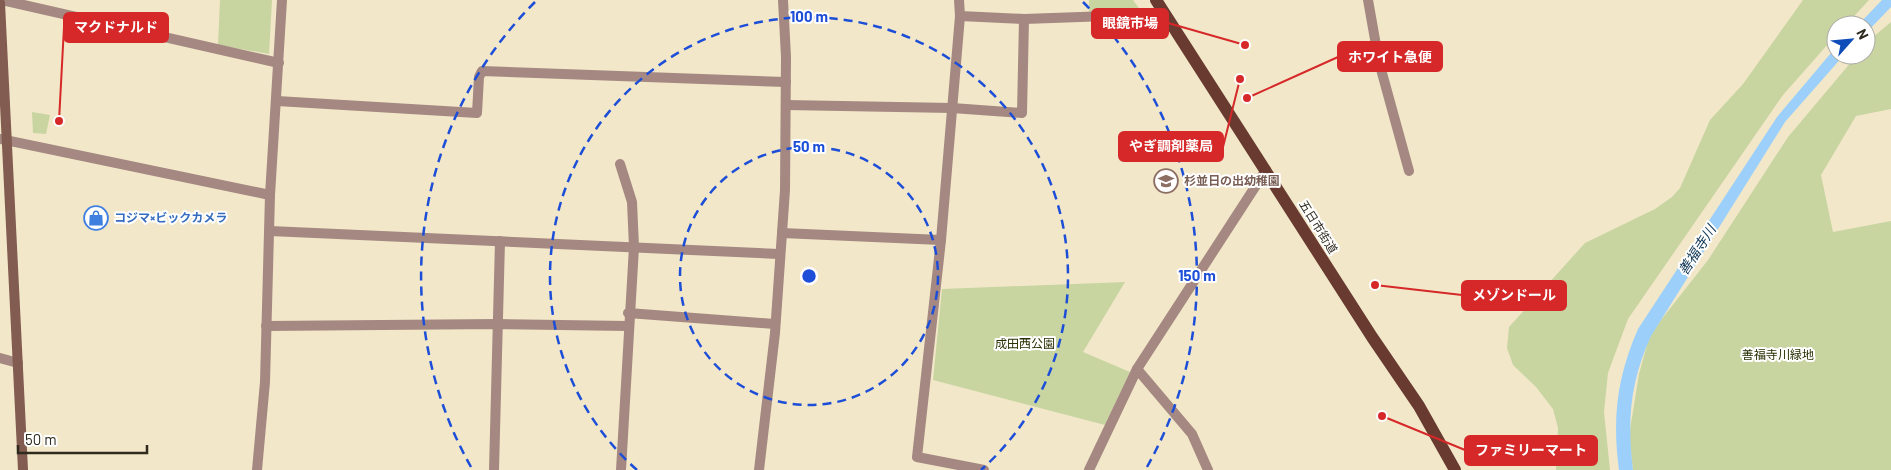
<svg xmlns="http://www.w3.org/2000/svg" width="1891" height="470" font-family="Barlow,'Noto Sans JP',sans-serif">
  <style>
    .green { fill: #c8d5a1 }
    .water { fill: #9cd0fa }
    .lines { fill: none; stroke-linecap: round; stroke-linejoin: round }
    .street { stroke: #a48881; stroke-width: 10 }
    .secondary { stroke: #825b51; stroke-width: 10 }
    .primary { stroke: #683a30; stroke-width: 12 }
    .ring { fill: none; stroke: #1d4ed8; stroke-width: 2.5; stroke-dasharray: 9 6 }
    .labels { text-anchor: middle; stroke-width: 4; stroke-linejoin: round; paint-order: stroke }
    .education-label { font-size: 12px; font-weight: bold; fill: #785e54; stroke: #fff; text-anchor: start }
    .shop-label { font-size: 12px; font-weight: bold; fill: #366cbe; stroke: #fff; text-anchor: start }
    .street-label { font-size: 12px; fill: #2e2a1e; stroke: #fff }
    .park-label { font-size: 12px; fill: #293002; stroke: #fff }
    .water-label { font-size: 14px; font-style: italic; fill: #123955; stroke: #fff }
    .centre { fill: #1d4ed8; stroke: #fff; stroke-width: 2.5 }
    .ring-label { font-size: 15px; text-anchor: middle; font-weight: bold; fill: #1d4ed8; stroke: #fff; stroke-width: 4; stroke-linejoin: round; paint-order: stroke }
    .leader { fill: none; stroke: #d62828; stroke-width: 2 }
    .callout-dot { fill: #d62828; stroke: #fff; stroke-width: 2 }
    .callout { fill: #d62828; stroke: #d62828; stroke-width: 2 }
    .callout-label { font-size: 14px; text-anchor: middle; font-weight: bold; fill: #fff }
  </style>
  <rect width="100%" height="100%" fill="#f2e7c9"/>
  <!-- green -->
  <g class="green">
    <polygon points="220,0 272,0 269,54 218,45"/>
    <polygon points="1089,0 1133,0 1141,11 1089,13"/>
    <polygon points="1803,0 1869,0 1846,25 1836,25 1836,35 1783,95 1628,319 1608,373 1604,412 1610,470 1556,470 1558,428 1553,409 1536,387 1513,365 1507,348 1509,327 1585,243 1655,209 1672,197 1680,188 1710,120 1743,84"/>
    <polygon points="1891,22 1891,109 1856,116 1821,175 1833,232 1891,221 1891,470 1633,470 1629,436 1639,374 1650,334 1708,260 1788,137 1857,55 1866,55 1867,42"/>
    <polygon points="32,112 50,115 46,134 33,133"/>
    <polygon points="1125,282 1083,352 1130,372 1105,425 933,380 942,289"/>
  </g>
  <!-- water -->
  <g class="water">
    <polygon points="1882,0 1891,0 1891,7 1866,33 1866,25 1858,25"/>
    <path d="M1836,47V55H1844L1785,122L1651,336C1630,382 1627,421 1633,470H1619C1612,418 1617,377 1638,329L1777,117Z"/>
  </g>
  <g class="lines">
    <!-- street -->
    <g class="street">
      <polyline points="2,0 279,63"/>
      <polyline points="959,0 960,16 941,240 917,457 984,470"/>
      <polyline points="1368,0 1379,62 1409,171"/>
      <polyline points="960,16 1024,19 1165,14"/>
      <polyline points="277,101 477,113 479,77 482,71 786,82"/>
      <polyline points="786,105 952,108 1022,113 1024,19"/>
      <polyline points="0,139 270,195"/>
      <polyline points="620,164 632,202 634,247 621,470"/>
      <polyline points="270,231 779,254"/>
      <polyline points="782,233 941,240"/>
      <polyline points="628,313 774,324"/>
      <polyline points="266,326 498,324 628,326"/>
      <polyline points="0,358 18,363"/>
      <polyline points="1137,369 1192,434 1208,470"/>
      <polyline points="257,470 265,382 270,195 282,0"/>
      <polyline points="494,470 500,241"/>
      <polyline points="759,470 775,333 785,190 786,57 783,0"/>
      <polyline points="1089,470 1137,369 1266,170"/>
    </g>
    <!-- secondary -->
    <polyline class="secondary" points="0,3 23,470"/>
    <!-- primary -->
    <polyline class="primary" points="1156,0 1372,337 1419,406 1455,470"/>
  </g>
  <!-- distance rings -->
  <g class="ring">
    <circle cx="809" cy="276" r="129"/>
    <path d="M637 470A259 259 0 1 1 981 470"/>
    <path d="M471 467A388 388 0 0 1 535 2M1083 2A388 388 0 0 1 1147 467"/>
  </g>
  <!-- icons -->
  <defs>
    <g id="school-ring" transform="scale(1.25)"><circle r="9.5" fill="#fff" stroke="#8d6e63" stroke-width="1.5"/><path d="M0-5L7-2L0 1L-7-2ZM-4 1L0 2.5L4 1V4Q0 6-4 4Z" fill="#8d6e63"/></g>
    <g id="shop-ring" transform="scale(1.25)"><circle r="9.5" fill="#fff" stroke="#3f7fe0" stroke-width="1.5"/><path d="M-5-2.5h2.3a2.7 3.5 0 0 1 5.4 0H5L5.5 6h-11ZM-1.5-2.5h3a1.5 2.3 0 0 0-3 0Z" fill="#3f7fe0"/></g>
  </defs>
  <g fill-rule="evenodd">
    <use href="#school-ring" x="1166" y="181"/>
    <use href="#shop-ring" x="96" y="218"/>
  </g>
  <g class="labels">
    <!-- education labels -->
    <g class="education-label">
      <text x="1184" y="185">杉並日の出幼稚園</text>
    </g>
    <!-- shop labels -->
    <g class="shop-label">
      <text x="114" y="222">コジマ×ビックカメラ</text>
    </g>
    <!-- street labels -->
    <g class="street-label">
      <text transform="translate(1318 227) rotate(58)" y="4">五日市街道</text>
    </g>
    <!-- park labels -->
    <g class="park-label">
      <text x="1025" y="348">成田西公園</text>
      <text x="1778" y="359">善福寺川緑地</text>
    </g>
    <!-- water labels -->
    <g class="water-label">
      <text transform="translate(1697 250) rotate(-57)" y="5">善福寺川</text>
    </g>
  </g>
  <circle cx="809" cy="276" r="8" class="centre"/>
  <g class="ring-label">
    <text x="809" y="22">100 m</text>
    <text x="809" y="152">50 m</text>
    <text x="1197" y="281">150 m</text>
  </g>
  <!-- callouts -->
  <path class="leader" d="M1245 45L1168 23M59 121L64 27M1247 98L1338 57M1240 79L1223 147M1375 285L1462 295M1382 416L1465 450"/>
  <g class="callout-dot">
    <circle cx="1245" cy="45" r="5"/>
    <circle cx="59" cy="121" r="5"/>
    <circle cx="1247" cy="98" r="5"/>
    <circle cx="1240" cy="79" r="5"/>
    <circle cx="1375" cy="285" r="5"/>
    <circle cx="1382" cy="416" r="5"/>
  </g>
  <g class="callout">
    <rect x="1092" y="9" width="76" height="29" rx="5"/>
    <rect x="64" y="13" width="104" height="29" rx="5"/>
    <rect x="1338" y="42" width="104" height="29" rx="5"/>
    <rect x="1119" y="132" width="104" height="29" rx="5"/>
    <rect x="1462" y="281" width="104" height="29" rx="5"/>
    <rect x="1465" y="436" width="132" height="29" rx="5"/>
  </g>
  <g class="callout-label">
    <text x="1130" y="28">眼鏡市場</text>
    <text x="116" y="32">マクドナルド</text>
    <text x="1390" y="62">ホワイト急便</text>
    <text x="1171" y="151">やぎ調剤薬局</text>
    <text x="1514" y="300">メゾンドール</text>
    <text x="1531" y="455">ファミリーマート</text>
  </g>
  <!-- north arrow -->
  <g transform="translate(1851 40) rotate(63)"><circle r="24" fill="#ffffff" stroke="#abaaa5"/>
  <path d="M0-4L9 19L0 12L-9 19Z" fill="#0f4db9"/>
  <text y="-8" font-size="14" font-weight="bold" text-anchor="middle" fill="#2e2a1e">N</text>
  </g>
  <!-- scale -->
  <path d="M18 445v8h129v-8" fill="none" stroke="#2e2a1e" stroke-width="2.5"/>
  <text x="25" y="445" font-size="15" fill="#2e2a1e" stroke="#ffffff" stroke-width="4" paint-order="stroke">50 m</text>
</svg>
